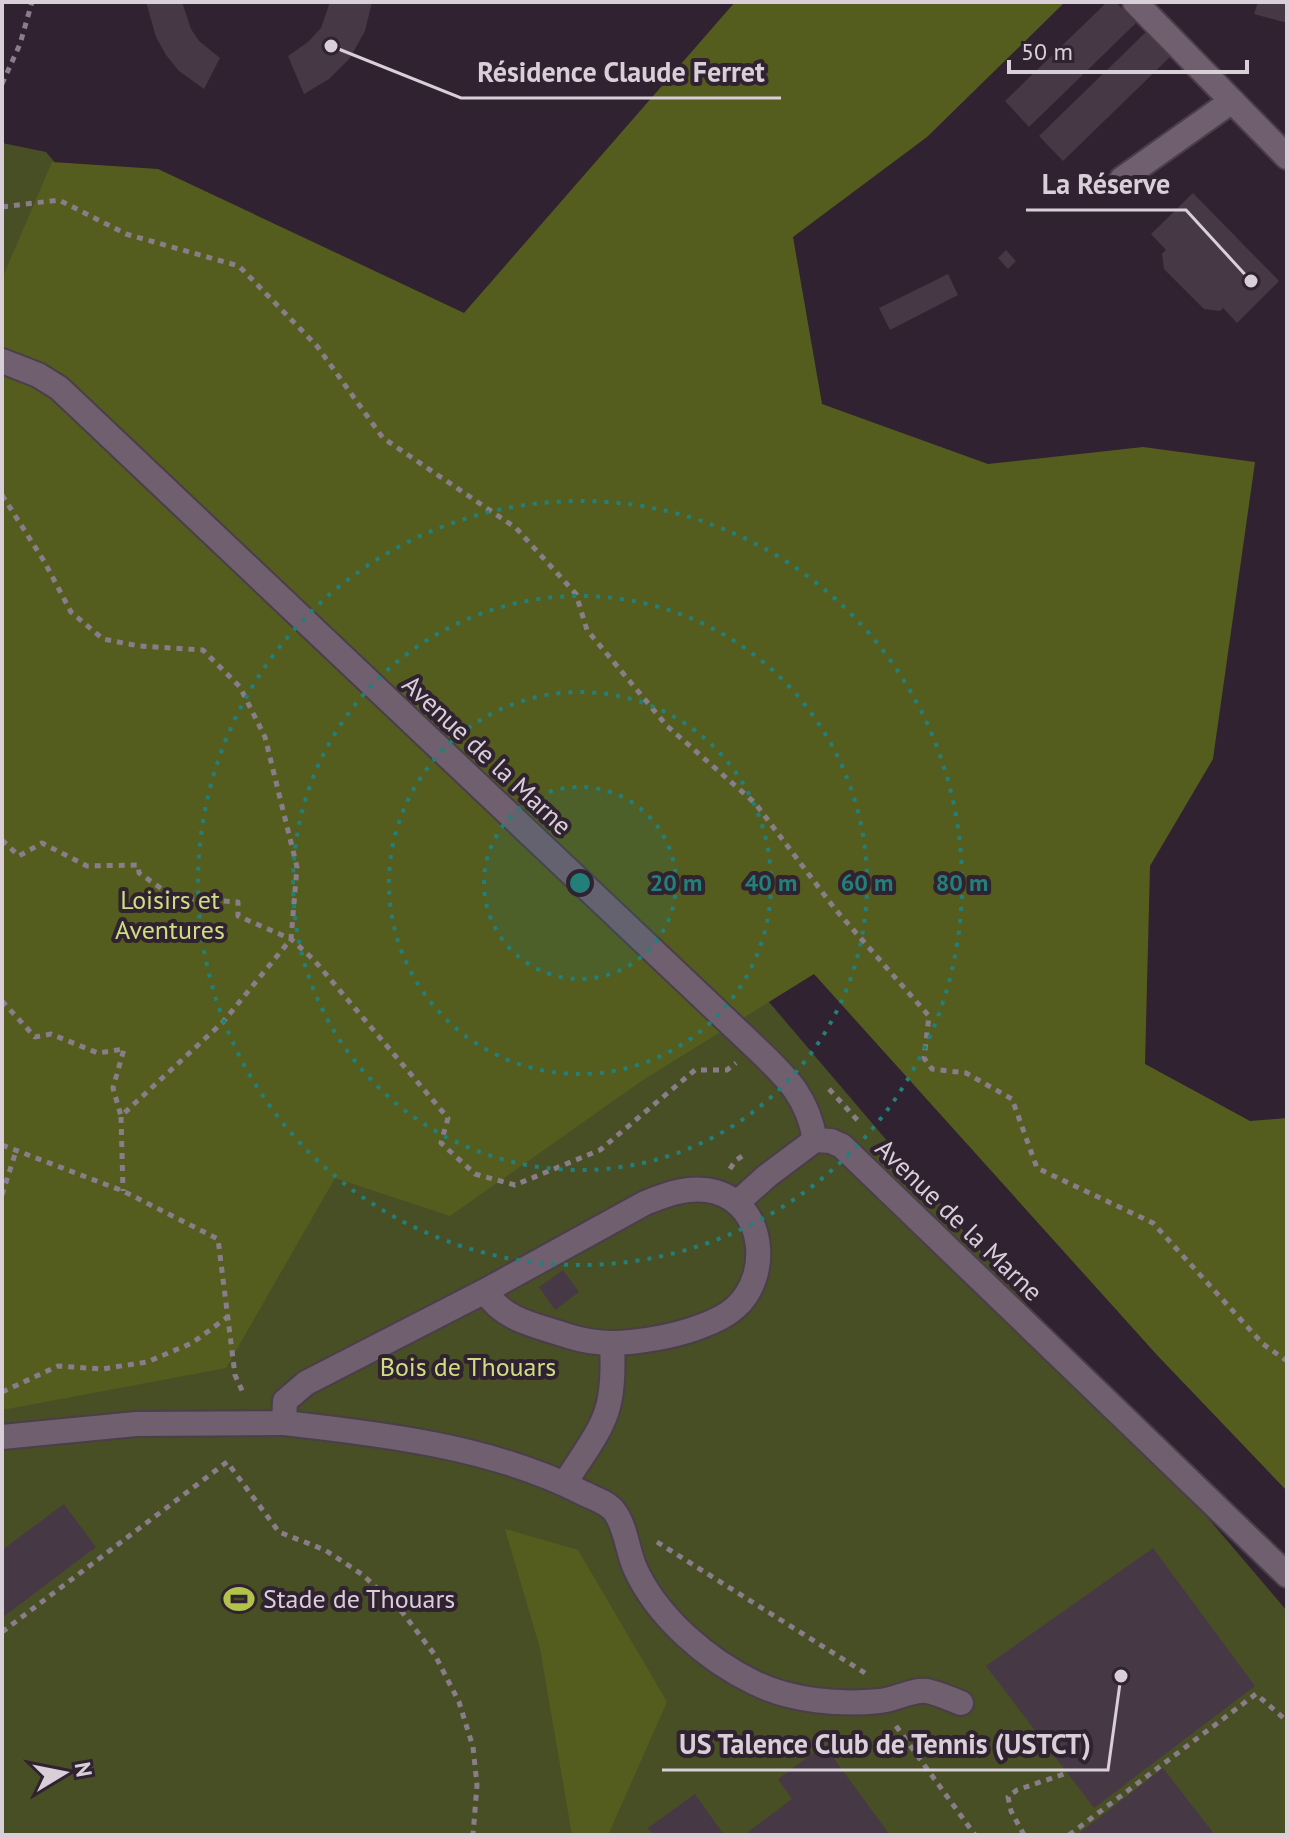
<svg xmlns="http://www.w3.org/2000/svg" width="1289" height="1837" font-family="'PT Sans',sans-serif">
  <style>
    .green { fill: #494f25 }
    .forest { fill: #555d1e }
    .building { fill: #473846 }
    .lines { fill: none; stroke-linecap: round; stroke-linejoin: round }
    .minor-casing { stroke: #493e49; stroke-width: 28 }
    .path { stroke: #897d89; stroke-width: 5; stroke-dasharray: 6 6; stroke-linecap: butt }
    .minor { stroke: #6f5f6f; stroke-width: 24 }
    .ring { fill: none; stroke: #237f79; stroke-width: 4; stroke-dasharray: 4 8 }
    .labels { text-anchor: middle; stroke-width: 8; stroke-linejoin: round; paint-order: stroke }
    .street-label { font-size: 26px; fill: #d8cfd8; stroke: #302230 }
    .park-label { font-size: 26px; fill: #d0de82; stroke: #302230 }
    .poi-label { font-size: 26px; fill: #d8cfd8; stroke: #302230; text-anchor: start }
    .centre { fill: #237f79; stroke: #302230; stroke-width: 4 }
    .ring-label { font-size: 24px; text-anchor: middle; font-weight: bold; fill: #237f79; stroke: #302230; stroke-width: 8; stroke-linejoin: round; paint-order: stroke }
    .leader { fill: none; stroke: #d8cfd8; stroke-width: 3 }
    .callout-dot { fill: #d8cfd8; stroke: #302230; stroke-width: 3 }
    .callout-label { font-size: 28px; text-anchor: middle; font-weight: bold; fill: #d8cfd8; stroke: #302230; stroke-width: 8; stroke-linejoin: round; paint-order: stroke }
  </style>
  <rect width="100%" height="100%" fill="#302230"/>
  <!-- green -->
  <polygon class="green" points="2,143 46,152 1287,1611 1287,1835 2,1835"/>
  <!-- forest -->
  <g class="forest">
    <polygon points="735,2 1065,2 927,137 793,237 822,404 988,464 1143,447 1255,462 1213,759 1150,866 1145,1064 1250,1121 1287,1118 1287,1491 1157,1355 814,974 643,1080 450,1216 335,1178 226,1368 2,1410 2,279 52,162 158,169 464,313"/>
    <polygon points="505,1529 578,1550 667,1702 608,1835 572,1835 540,1648"/>
  </g>
  <!-- building -->
  <g class="building">
    <polygon points="146,2 182,2 191,29 199,41 220,58 204,89 179,71 166,55 156,37"/>
    <polygon points="330,2 372,2 365,31 350,58 329,79 304,94 288,56 308,42 321,28"/>
    <polygon points="1107,2 1116,2 1136,23 1029,127 1005,101"/>
    <polygon points="1258,2 1287,2 1287,23 1254,14"/>
    <polygon points="1146,32 1170,57 1063,161 1039,136"/>
    <polygon points="1193,193 1279,281 1237,323 1223,308 1220,311 1204,309 1164,269 1162,254 1166,250 1151,234"/>
    <polygon points="1006,250 1016,261 1008,269 998,258"/>
    <polygon points="948,274 958,295 890,330 879,308"/>
    <polygon points="563,1270 579,1292 555,1310 539,1287"/>
    <polygon points="64,1504 96,1547 2,1618 2,1550"/>
    <polygon points="1153,1548 1255,1686 1094,1808 986,1666"/>
    <polygon points="824,1745 890,1835 744,1835 792,1799 778,1779"/>
    <polygon points="1163,1768 1215,1835 1077,1835"/>
    <polygon points="695,1794 724,1835 653,1835 648,1828"/>
  </g>
  <g class="lines">
    <!-- minor casing -->
    <g class="minor-casing">
      <g id="minor">
        <polyline points="1135,2 1287,157"/>
        <polyline points="1122,179 1232,101"/>
        <path d="M2,361L38,375L59,388L755,1047C786,1077 807,1095 815,1140"/>
        <polyline points="815,1140 831,1141 842,1146 1287,1575"/>
        <polyline points="737,1203 767,1176 815,1140"/>
        <path d="M284,1423C382,1434 494,1447 583,1493C593,1498 607,1502 614,1511C626,1526 627,1550 635,1568C657,1617 707,1660 755,1683C792,1701 840,1705 880,1701C895,1700 912,1689 927,1691C938,1693 950,1699 961,1703"/>
        <path d="M2,1437L136,1424L284,1423L285,1401L306,1383L485,1291L645,1203C667,1194 691,1185 716,1192C765,1206 771,1275 736,1307C719,1323 681,1334 658,1338C625,1344 600,1346 568,1336C536,1325 504,1321 485,1291"/>
        <path d="M565,1483C601,1426 616,1417 612,1345"/>
      </g>
    </g>
    <!-- path -->
    <g class="path">
      <polyline points="2,84 20,44 32,2"/>
      <polyline points="2,207 59,200 126,234 239,266 317,346 383,438 516,528 576,594 587,630 667,726 755,803 835,909 929,1016 924,1058 932,1069 966,1073 1012,1099 1037,1168 1153,1223 1263,1344 1287,1361"/>
      <polyline points="2,495 44,561 71,612 103,639 139,646 203,650 240,687 265,737 297,867 291,939 223,1022 121,1116 123,1191"/>
      <polyline points="2,840 19,856 42,843 87,866 138,865 139,873 175,898 238,902 238,916 291,939 314,960 448,1118 441,1143 475,1174 515,1185 600,1150 695,1070 727,1070 736,1063"/>
      <polyline points="2,1001 35,1037 51,1034 98,1053 124,1049 113,1088 121,1116"/>
      <polyline points="829,1089 860,1123"/>
      <polyline points="2,1145 123,1191 218,1239 235,1375 244,1395"/>
      <polyline points="730,1169 735,1161 745,1154"/>
      <polyline points="2,1195 16,1151"/>
      <polyline points="2,1392 58,1366 102,1369 147,1362 192,1343 229,1316"/>
      <polyline points="657,1542 865,1673"/>
      <polyline points="2,1632 227,1462 279,1532 325,1550 363,1575 402,1612 435,1655 459,1702 473,1747 477,1785 473,1835"/>
      <polyline points="896,1726 975,1835"/>
      <polyline points="1024,1835 1011,1811 1008,1797 1017,1790 1067,1773"/>
      <polyline points="1069,1835 1256,1694 1287,1721"/>
    </g>
    <!-- minor -->
    <use href="#minor" class="minor"/>
  </g>
  <!-- distance rings -->
  <circle cx="580" cy="883" r="96" fill="#237f79" fill-opacity=".12"/>
  <g class="ring">
    <circle cx="580" cy="883" r="96"/>
    <circle cx="580" cy="883" r="191"/>
    <circle cx="580" cy="883" r="287"/>
    <circle cx="580" cy="883" r="382"/>
  </g>
  <!-- icons -->
  <defs>
    <g id="stadium-bare" transform="scale(2.4)"><path d="M0-5a6.5 5 0 1 0 0 10a6.5 5 0 1 0 0-10ZM-3.5-1.8h7v3.6h-7Z" fill="#b3c24b" stroke="#302230" stroke-width="2.5" paint-order="stroke"/></g>
  </defs>
  <g fill-rule="evenodd">
    <use href="#stadium-bare" x="239" y="1599"/>
  </g>
  <g class="labels">
    <!-- street labels -->
    <g class="street-label">
      <text transform="translate(487 755) rotate(43)" y="9">Avenue de la Marne</text>
      <text transform="translate(959 1220) rotate(44)" y="9">Avenue de la Marne</text>
    </g>
    <!-- park labels -->
    <g class="park-label">
      <text x="170" y="909">Loisirs et<tspan x="170" dy="30">Aventures</tspan></text>
      <text x="468" y="1376">Bois de Thouars</text>
    </g>
    <!-- poi labels -->
    <g class="poi-label">
      <text x="263" y="1608">Stade de Thouars</text>
    </g>
  </g>
  <circle cx="580" cy="883" r="12" class="centre"/>
  <g class="ring-label">
    <text x="676" y="891">20 m</text>
    <text x="771" y="891">40 m</text>
    <text x="867" y="891">60 m</text>
    <text x="962" y="891">80 m</text>
  </g>
  <!-- callouts -->
  <path class="leader" d="M331 46L461 98H781M1251 281L1186 210H1026M1121 1676L1108 1770H662"/>
  <g class="callout-dot">
    <circle cx="331" cy="46" r="8"/>
    <circle cx="1251" cy="281" r="8"/>
    <circle cx="1121" cy="1676" r="8"/>
  </g>
  <g class="callout-label">
    <text x="621" y="82">Résidence Claude Ferret</text>
    <text x="1106" y="194">La Réserve</text>
    <text x="885" y="1754">US Talence Club de Tennis (USTCT)</text>
  </g>
  <!-- border -->
  <rect width="1289" height="1837" fill="none" stroke="#d8cfd8" stroke-width="8"/>
  <!-- north arrow -->
  <g transform="translate(64 1773) rotate(80)" stroke="#302230" stroke-width="6" paint-order="stroke">
  <path d="M0-6L14 30L0 20L-14 30Z" fill="#d8cfd8"/>
  <text y="-12" font-size="22" font-weight="bold" text-anchor="middle" fill="#d8cfd8">N</text>
  </g>
  <!-- scale -->
  <path d="M1009 60v12h238v-12" fill="none" stroke="#d8cfd8" stroke-width="4"/>
  <text x="1021" y="60" font-size="24" fill="#d8cfd8" stroke="#302230" stroke-width="6" paint-order="stroke">50 m</text>
</svg>
